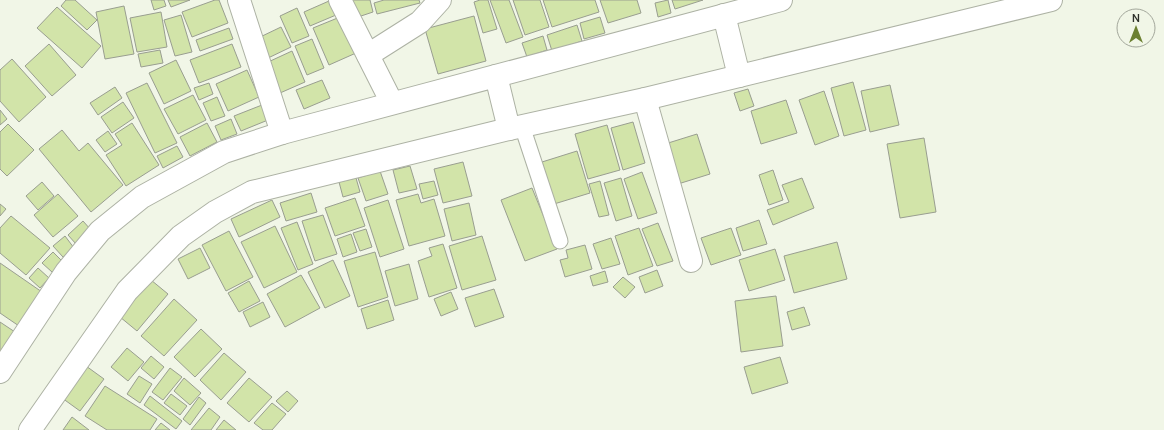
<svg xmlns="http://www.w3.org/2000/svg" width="1164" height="430" font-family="Manrope,sans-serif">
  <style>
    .building { fill: #d2e4a9; stroke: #999e90 }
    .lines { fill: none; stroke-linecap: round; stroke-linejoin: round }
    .lane-casing { stroke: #adb2a4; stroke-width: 17 }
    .street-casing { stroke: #adb2a4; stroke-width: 24 }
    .secondary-casing { stroke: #adb2a4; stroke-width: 24 }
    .lane { stroke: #fff; stroke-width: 15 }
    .street { stroke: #fff; stroke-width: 22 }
    .secondary { stroke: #fff; stroke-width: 22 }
  </style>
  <rect width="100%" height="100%" fill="#f1f6e7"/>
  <!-- building -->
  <g class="building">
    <polygon points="66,0 75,0 97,20 87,30 61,6"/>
    <polygon points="151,0 164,0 166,6 154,10"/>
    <polygon points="168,0 190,0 171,7"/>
    <polygon points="215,0 219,0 228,23 192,37 182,12"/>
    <polygon points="350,0 370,0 373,12 355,18"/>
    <polygon points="384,0 419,0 420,3 377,14 374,3"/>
    <polygon points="480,0 488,0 497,29 483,33 474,2"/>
    <polygon points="490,0 509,0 523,37 506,43"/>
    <polygon points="513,0 540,0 549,27 525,35"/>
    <polygon points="543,0 595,0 599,12 552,27"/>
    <polygon points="600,0 637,0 641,13 608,23"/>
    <polygon points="668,0 671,13 658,17 655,3"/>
    <polygon points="672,0 703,0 675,9"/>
    <polygon points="329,1 336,15 310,26 304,12"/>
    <polygon points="124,6 134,54 105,59 96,12"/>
    <polygon points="57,7 101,46 82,68 37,28"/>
    <polygon points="297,8 309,36 292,43 280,16"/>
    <polygon points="161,12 167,47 137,52 130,18"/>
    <polygon points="181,15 192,52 175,56 164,20"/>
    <polygon points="474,16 486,61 438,74 425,29"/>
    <polygon points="340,17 356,53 329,65 313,28"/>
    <polygon points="600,17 605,33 584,39 580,23"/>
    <polygon points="577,25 582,41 552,51 547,35"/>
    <polygon points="281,27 291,47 266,59 256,39"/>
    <polygon points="229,28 233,39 200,51 196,40"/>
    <polygon points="543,36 547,50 527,57 522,43"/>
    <polygon points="312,39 324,68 307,75 295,46"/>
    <polygon points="49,44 76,75 52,96 25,66"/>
    <polygon points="232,44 241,67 199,83 190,60"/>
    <polygon points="160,50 163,63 141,67 138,54"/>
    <polygon points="292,51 305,82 280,93 266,63"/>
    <polygon points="12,59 46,97 19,122 0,101 0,70"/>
    <polygon points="176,60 191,91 164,104 149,73"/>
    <polygon points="247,70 259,97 228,111 216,84"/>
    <polygon points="322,80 330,98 304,109 296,90"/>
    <polygon points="853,82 866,130 844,136 831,88"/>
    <polygon points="147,83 177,143 155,153 126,93"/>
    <polygon points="209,83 213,94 199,100 194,88"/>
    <polygon points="890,85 899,125 870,132 861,91"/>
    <polygon points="115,87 122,98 98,115 90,103"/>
    <polygon points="748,89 754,106 740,111 734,93"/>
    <polygon points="824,91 839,136 815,145 799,100"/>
    <polygon points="193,95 206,120 178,134 164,109"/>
    <polygon points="217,97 225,116 211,121 203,103"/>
    <polygon points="786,100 797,133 761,144 751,111"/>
    <polygon points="123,102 134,118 112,133 101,117"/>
    <polygon points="262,105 268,120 241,131 234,116"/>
    <polygon points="0,110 7,119 0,125"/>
    <polygon points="231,119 237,134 221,140 215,126"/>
    <polygon points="633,122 645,163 623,170 611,128"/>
    <polygon points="132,123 159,165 126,186 106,155 122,145 115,134"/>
    <polygon points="207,123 217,142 190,156 180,137"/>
    <polygon points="8,124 34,150 7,176 0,169 0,132"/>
    <polygon points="607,125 620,170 588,179 575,134"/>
    <polygon points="62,130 79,151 88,143 123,185 91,212 39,149"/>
    <polygon points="108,131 117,144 105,152 96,140"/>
    <polygon points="697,134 710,174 678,184 665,144"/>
    <polygon points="924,138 936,212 900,218 887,144"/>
    <polygon points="177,146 183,157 163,168 157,156"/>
    <polygon points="577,151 590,193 554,204 542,162"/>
    <polygon points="463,162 472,196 443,203 434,169"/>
    <polygon points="410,166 417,189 399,193 393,170"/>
    <polygon points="773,170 783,200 769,205 759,175"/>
    <polygon points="380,171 388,194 366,201 358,178"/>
    <polygon points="642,172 657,213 638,219 624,179"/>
    <polygon points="356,178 360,192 343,197 339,182"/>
    <polygon points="621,178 632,216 616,221 604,183"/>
    <polygon points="802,178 814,208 773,225 767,210 789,202 782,185"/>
    <polygon points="434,181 438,195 423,199 419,184"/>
    <polygon points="600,181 609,215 599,217 589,184"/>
    <polygon points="42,182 54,196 38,210 26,196"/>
    <polygon points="532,188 557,249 525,261 501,200"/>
    <polygon points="311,193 317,212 286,221 280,203"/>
    <polygon points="58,194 78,216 53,237 34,215"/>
    <polygon points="418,194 421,203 434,199 445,236 409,246 396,200"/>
    <polygon points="355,198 365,226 335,236 325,208"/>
    <polygon points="272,200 280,217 239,237 231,219"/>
    <polygon points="388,200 404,249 380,257 364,208"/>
    <polygon points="469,203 476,235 452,241 444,209"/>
    <polygon points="0,204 6,209 0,216"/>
    <polygon points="323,215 337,254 315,261 302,221"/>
    <polygon points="11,216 50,248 26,275 0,253 0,228"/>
    <polygon points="759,220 767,244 743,251 736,228"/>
    <polygon points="83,221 91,230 76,244 68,235"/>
    <polygon points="297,222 313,264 298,270 281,228"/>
    <polygon points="658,223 673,261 657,266 642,229"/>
    <polygon points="275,226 297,272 264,288 241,242"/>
    <polygon points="639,228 653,266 628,275 615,236"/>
    <polygon points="731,228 741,255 711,265 701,238"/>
    <polygon points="366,229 372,247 360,251 353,233"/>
    <polygon points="229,231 253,277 226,291 202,245"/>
    <polygon points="351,234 357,252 343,257 337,239"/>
    <polygon points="65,236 74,248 63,257 53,246"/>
    <polygon points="482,236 496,280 462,290 449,246"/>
    <polygon points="611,238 620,264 602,269 593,244"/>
    <polygon points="837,242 847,279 794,293 784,256"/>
    <polygon points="443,244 457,288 429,297 418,261 432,256 429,248"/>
    <polygon points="585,245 592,269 565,277 560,260 568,258 566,250"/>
    <polygon points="200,248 210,268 188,279 178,259"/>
    <polygon points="775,249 785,280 749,291 739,260"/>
    <polygon points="53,252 63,262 52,272 42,263"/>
    <polygon points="375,252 388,297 358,307 344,261"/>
    <polygon points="333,260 350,296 325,308 308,272"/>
    <polygon points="0,263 42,292 19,326 0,313"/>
    <polygon points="409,264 418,299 395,306 385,271"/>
    <polygon points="38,268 49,278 40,288 29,278"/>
    <polygon points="657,270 663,286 645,293 639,277"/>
    <polygon points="605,271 608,282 593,286 590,276"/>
    <polygon points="301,275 320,308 285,327 267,294"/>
    <polygon points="623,277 635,287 625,298 613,287"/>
    <polygon points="151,280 168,294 137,331 120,317"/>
    <polygon points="249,281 260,301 239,312 228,293"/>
    <polygon points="494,289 504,317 475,327 465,298"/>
    <polygon points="451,292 458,309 441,316 434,299"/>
    <polygon points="776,296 783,346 741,352 735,301"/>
    <polygon points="174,299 197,320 164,356 141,336"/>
    <polygon points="388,300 394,320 367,329 361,309"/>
    <polygon points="263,302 270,317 250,327 243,312"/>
    <polygon points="804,307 810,325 792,330 787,312"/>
    <polygon points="0,322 15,332 0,354"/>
    <polygon points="201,329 222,349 195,377 174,357"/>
    <polygon points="127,348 144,362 128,381 111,367"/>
    <polygon points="224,353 246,372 221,400 200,380"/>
    <polygon points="151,356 164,367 154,379 141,368"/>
    <polygon points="780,357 788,383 752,394 744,367"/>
    <polygon points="86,366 104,379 80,411 62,398"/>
    <polygon points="170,368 182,377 163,400 152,392"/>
    <polygon points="139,376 152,384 140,403 127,394"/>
    <polygon points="184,378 201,393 190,405 174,391"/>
    <polygon points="249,378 272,397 249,422 227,403"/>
    <polygon points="105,386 157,419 150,430 107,430 85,416"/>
    <polygon points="287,391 298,401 288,412 276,401"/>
    <polygon points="171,394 187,406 180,415 164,403"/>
    <polygon points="150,396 182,421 176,429 144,405"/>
    <polygon points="199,397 206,403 190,425 183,419"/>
    <polygon points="272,403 286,414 272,430 263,430 254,423"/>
    <polygon points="209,408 220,417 211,430 191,430"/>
    <polygon points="72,417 89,430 63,430"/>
    <polygon points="224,420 236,430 216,430"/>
    <polygon points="161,423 170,430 155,430"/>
  </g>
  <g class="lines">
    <!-- lane casing -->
    <g class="lane-casing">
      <polyline id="lane" points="522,126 560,241"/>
    </g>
    <!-- street casing -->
    <g class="street-casing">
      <g id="street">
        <polyline points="239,0 282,133"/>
        <polyline points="340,0 392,103"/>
        <polyline points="724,15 739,76"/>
        <polyline points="368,55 420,22 440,0"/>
        <polyline points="496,76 509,129"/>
        <polyline points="645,99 691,261"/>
        <polyline points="30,430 127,291 181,236 215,212 252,192 509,129 645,99 1051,0"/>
      </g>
    </g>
    <!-- secondary casing -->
    <g class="secondary-casing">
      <polyline id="secondary" points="0,372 66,272 100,231 142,197 224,152 282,133 781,0"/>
    </g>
    <!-- lane -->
    <use href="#lane" class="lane"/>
    <!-- street -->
    <use href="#street" class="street"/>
    <!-- secondary -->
    <use href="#secondary" class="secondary"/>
  </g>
  <!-- north arrow -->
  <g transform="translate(1136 28)"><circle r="19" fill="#f1f6e7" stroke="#a3a79b"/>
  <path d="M0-3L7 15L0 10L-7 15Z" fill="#6c8031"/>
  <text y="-6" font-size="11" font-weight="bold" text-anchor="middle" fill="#2e302a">N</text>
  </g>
</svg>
